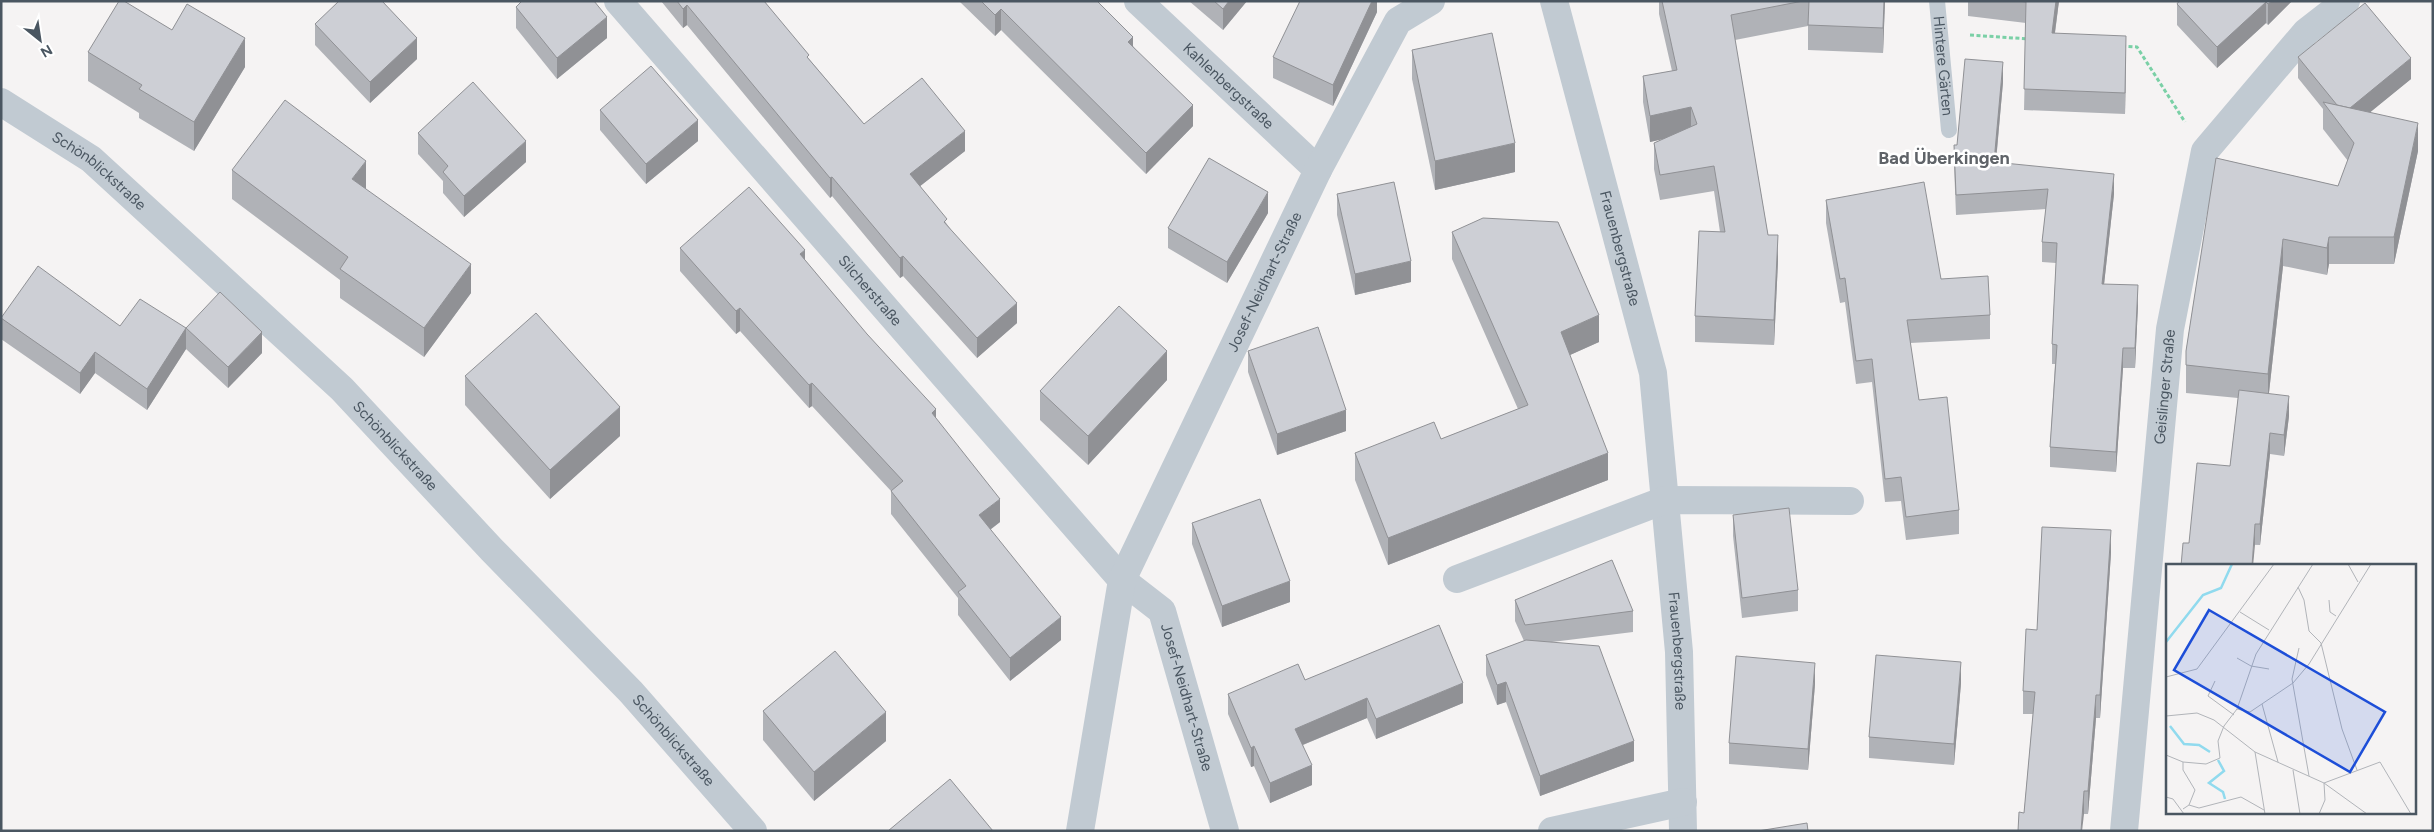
<svg xmlns="http://www.w3.org/2000/svg" width="2434" height="832" font-family="Figtree,sans-serif">
  <style>
    .lines { fill: none; stroke-linecap: round; stroke-linejoin: round }
    .path { stroke: #7ad0a6; stroke-width: 3; stroke-dasharray: 4 2.5; stroke-linecap: butt }
    .lane { stroke: #c1cad2; stroke-width: 16 }
    .street { stroke: #c1cad2; stroke-width: 28 }
    .wall { fill: #b0b2b7 }
    .shaded-wall { fill: #909195 }
    .building { fill: #cdcfd5; stroke: #909195 }
    .labels { text-anchor: middle; stroke-width: 5; stroke-linejoin: round; paint-order: stroke }
    .street-label { font-size: 15px; fill: #4a5661; stroke: #fff }
    .quarter-label { font-size: 18px; font-weight: bold; fill: #5f6368; stroke: #fff }
    .inset-river { fill: none; stroke: #90daee; stroke-width: 2.5 }
    .inset-road { fill: none; stroke: #b1b4b9; stroke-width: 1 }
    .view { fill: #1d4ed8; fill-opacity: 0.15; stroke: #1d4ed8; stroke-width: 2.5 }
    .inset-edge { fill: none; stroke: #4a5661; stroke-width: 2.5 }
  </style>
  <rect width="100%" height="100%" fill="#f5f3f3"/>
  <g class="lines">
    <!-- path -->
    <g class="path">
      <polyline points="1970,35 2029,39"/>
      <polyline points="2122,46 2137,47 2185,122"/>
    </g>
    <!-- lane -->
    <path class="lane" id="s1" d="M1937,1L1949,130"/>
    <!-- street -->
    <g class="street">
      <path id="s2" d="M618,1L1122,580L1162,611L1225,831"/>
      <path id="s3" d="M1138,1L1318,170"/>
      <path id="s4" d="M1554,1L1653,373L1679,652L1683,831"/>
      <path id="s5" d="M1,102L91,159L342,389L492,550L631,692L753,831"/>
      <polyline points="1457,579 1665,500 1850,501"/>
      <path id="s6" d="M1080,831L1122,580L1318,170L1398,21L1431,1"/>
      <polyline points="1552,831 1683,802"/>
      <path id="s7" d="M2124,831L2170,329L2205,151L2306,32L2346,1"/>
    </g>
  </g>
  <!-- wall -->
  <g class="wall">
    <polygon points="661,1 764,1 809,59 864,124 965,151 920,186 1017,323 977,358 903,276 900,278 832,196 830,198 687,25 683,28"/>
    <polygon points="959,1 1097,1 1133,46 1193,126 1146,174 1001,30 995,36"/>
    <polygon points="1189,1 1247,1 1223,30"/>
    <polygon points="1377,1 1377,12 1333,106 1273,78 1273,57"/>
    <polygon points="1659,1 1885,1 1883,53 1808,50 1808,26 1735,40 1768,235 1778,261 1774,345 1695,342 1695,316 1720,232 1714,191 1660,200 1654,169 1654,143 1665,138 1650,142 1643,102 1643,76 1672,71 1659,14"/>
    <polygon points="1968,1 2059,1 2055,33 2126,57 2125,114 2024,110 2026,23 1968,16"/>
    <polygon points="2292,1 2268,25 2266,23 2217,68 2177,25 2177,4"/>
    <polygon points="516,7 607,38 557,79 516,28"/>
    <polygon points="315,24 417,59 370,103 315,45"/>
    <polygon points="172,30 245,67 194,151 139,118 139,113 88,81 88,52"/>
    <polygon points="1412,50 1515,172 1435,190 1412,79"/>
    <polygon points="2298,57 2411,79 2370,112 2418,151 2394,264 2329,264 2327,275 2283,266 2269,393 2289,416 2284,456 2270,454 2260,545 2189,543 2230,466 2238,398 2186,393 2186,351 2216,158 2338,186 2348,161 2323,129 2323,109 2298,78"/>
    <polygon points="2003,82 1996,162 2114,194 2104,284 2138,305 2135,368 2123,368 2116,472 2050,467 2050,447 2055,364 2052,364 2052,344 2056,263 2042,262 2042,242 2046,209 1956,215 1954,165 1954,145 1957,145"/>
    <polygon points="600,110 698,141 646,184 600,130"/>
    <polygon points="418,133 526,162 464,217 443,193 443,181 418,154"/>
    <polygon points="232,170 366,189 471,293 424,357 340,298 340,280 232,199"/>
    <polygon points="1337,194 1411,282 1355,295 1337,215"/>
    <polygon points="1826,200 1941,279 1990,315 1990,339 1910,343 1919,400 1959,510 1959,534 1906,540 1901,501 1885,502 1872,382 1856,384 1845,302 1840,303 1826,223"/>
    <polygon points="1268,213 1227,283 1168,248 1168,228"/>
    <polygon points="1452,232 1599,342 1570,355 1608,480 1388,565 1355,480 1355,453 1441,439 1518,409 1452,259"/>
    <polygon points="680,248 805,260 936,419 1000,522 990,530 1061,640 1010,681 958,615 958,598 891,514 891,491 812,406 809,408 740,331 736,334 680,271"/>
    <polygon points="1,317 120,326 186,328 262,353 228,388 186,349 147,410 95,373 80,394 1,339"/>
    <polygon points="1248,351 1346,431 1277,455 1248,372"/>
    <polygon points="465,376 620,436 550,499 465,405"/>
    <polygon points="1167,380 1088,465 1040,420 1040,391"/>
    <polygon points="1733,515 1798,590 1798,611 1742,618 1733,536"/>
    <polygon points="1192,523 1290,602 1222,627 1192,544"/>
    <polygon points="2111,553 2100,718 2096,718 2088,814 2024,813 2033,714 2023,714 2023,691 2037,630"/>
    <polygon points="1515,600 1633,611 1633,632 1552,642 1634,761 1540,796 1506,702 1497,705 1486,675 1486,655 1524,641 1515,621"/>
    <polygon points="1305,680 1463,703 1376,739 1367,718 1303,745 1312,785 1270,803 1254,766 1251,767 1228,714 1228,694"/>
    <polygon points="1961,683 1954,765 1869,758 1869,737"/>
    <polygon points="1815,684 1808,770 1729,764 1729,743"/>
    <polygon points="763,711 886,741 814,801 763,740"/>
  </g>
  <!-- shaded-wall -->
  <g class="shaded-wall">
    <polygon points="1229,1 1247,1 1223,30 1223,9"/>
    <polygon points="1372,1 1377,1 1377,12 1333,106 1333,85"/>
    <polygon points="1884,1 1885,1 1883,53 1883,28"/>
    <polygon points="2056,1 2059,1 2052,54 2052,33"/>
    <polygon points="2272,1 2292,1 2268,25 2268,4"/>
    <polygon points="2266,2 2266,23 2217,68 2217,47"/>
    <polygon points="687,5 687,25 683,28 683,9"/>
    <polygon points="1001,9 1001,30 995,36 995,15"/>
    <polygon points="607,17 607,38 557,79 557,58"/>
    <polygon points="2126,36 2126,57 2125,114 2125,93"/>
    <polygon points="1133,37 1133,58 1128,42"/>
    <polygon points="245,38 245,67 194,151 194,122"/>
    <polygon points="417,38 417,59 370,103 370,82"/>
    <polygon points="2411,58 2411,79 2346,132 2343,113"/>
    <polygon points="2003,62 2003,82 1994,182 1994,162"/>
    <polygon points="1193,105 1193,126 1146,174 1146,153"/>
    <polygon points="1691,107 1691,133 1650,142 1650,116"/>
    <polygon points="698,120 698,141 646,184 646,164"/>
    <polygon points="2418,123 2418,151 2394,264 2394,237"/>
    <polygon points="965,131 965,151 910,194 910,174"/>
    <polygon points="526,141 526,162 464,217 464,196"/>
    <polygon points="1515,143 1515,172 1435,190 1435,161"/>
    <polygon points="366,161 366,190 352,179"/>
    <polygon points="2114,174 2114,194 2102,303 2102,284"/>
    <polygon points="832,177 832,196 830,198 830,178"/>
    <polygon points="1268,192 1268,213 1227,283 1227,262"/>
    <polygon points="1778,235 1778,261 1774,345 1774,320"/>
    <polygon points="2329,237 2329,264 2327,275 2327,248"/>
    <polygon points="2283,239 2283,266 2268,401 2268,374"/>
    <polygon points="805,250 805,273 800,254"/>
    <polygon points="903,256 903,276 900,278 900,258"/>
    <polygon points="1411,261 1411,282 1355,295 1355,274"/>
    <polygon points="471,264 471,293 424,357 424,328"/>
    <polygon points="2138,285 2138,305 2135,368 2135,348"/>
    <polygon points="1017,303 1017,323 977,358 977,338"/>
    <polygon points="740,308 740,331 736,334 736,311"/>
    <polygon points="1599,315 1599,342 1561,359 1561,332"/>
    <polygon points="186,328 186,349 147,410 147,389"/>
    <polygon points="262,332 262,353 228,388 228,367"/>
    <polygon points="2123,348 2123,368 2116,472 2116,452"/>
    <polygon points="1167,351 1167,380 1088,465 1088,436"/>
    <polygon points="95,352 95,373 80,394 80,373"/>
    <polygon points="812,383 812,406 809,408 809,385"/>
    <polygon points="2289,396 2289,416 2284,456 2284,435"/>
    <polygon points="620,407 620,436 550,499 550,470"/>
    <polygon points="936,409 936,432 932,413"/>
    <polygon points="1346,410 1346,431 1277,455 1277,434"/>
    <polygon points="2270,433 2270,454 2260,545 2260,524"/>
    <polygon points="1608,453 1608,480 1388,565 1388,538"/>
    <polygon points="1000,499 1000,522 979,538 979,515"/>
    <polygon points="2255,524 2255,545 2253,566 2252,566"/>
    <polygon points="2111,530 2111,553 2100,718 2100,695"/>
    <polygon points="1290,581 1290,602 1222,627 1222,606"/>
    <polygon points="1061,617 1061,640 1010,681 1010,658"/>
    <polygon points="1961,662 1961,683 1954,765 1954,744"/>
    <polygon points="1815,663 1815,684 1808,770 1808,749"/>
    <polygon points="1506,682 1506,702 1497,705 1497,685"/>
    <polygon points="1463,683 1463,703 1376,739 1376,719"/>
    <polygon points="2096,695 2096,718 2088,814 2088,791"/>
    <polygon points="1367,698 1367,718 1295,748 1295,729"/>
    <polygon points="886,712 886,741 814,801 814,772"/>
    <polygon points="1634,741 1634,761 1540,796 1540,776"/>
    <polygon points="1254,746 1254,766 1251,767 1251,748"/>
    <polygon points="1312,765 1312,785 1270,803 1270,783"/>
    <polygon points="2084,791 2084,814 2082,831 2081,831"/>
  </g>
  <!-- building -->
  <g class="building">
    <polygon points="119,1 124,1 172,30 187,4 245,38 194,122 139,89 142,85 88,52"/>
    <polygon points="339,1 382,1 417,38 370,82 315,24"/>
    <polygon points="522,1 594,1 607,17 557,58 516,7"/>
    <polygon points="677,1 764,1 809,55 807,57 864,124 922,78 965,131 910,174 947,219 944,222 1017,303 977,338 903,256 900,258 832,177 830,178 687,5 683,9"/>
    <polygon points="981,1 1097,1 1133,37 1128,42 1193,105 1146,153 1001,9 995,15"/>
    <polygon points="1214,1 1229,1 1223,9"/>
    <polygon points="1300,1 1372,1 1333,85 1273,57"/>
    <polygon points="1662,1 1803,1 1731,15 1768,235 1778,235 1774,320 1695,316 1699,231 1725,232 1714,166 1660,175 1654,143 1697,124 1691,107 1650,116 1643,76 1677,70"/>
    <polygon points="1809,1 1884,1 1883,28 1808,25"/>
    <polygon points="2018,1 2056,1 2052,33 2126,36 2125,93 2024,89 2026,2"/>
    <polygon points="2179,1 2272,1 2268,4 2266,2 2217,47 2177,4"/>
    <polygon points="2365,3 2411,58 2350,108 2337,105 2298,57"/>
    <polygon points="1492,33 1515,143 1435,161 1412,50"/>
    <polygon points="1965,59 2003,62 1994,162 2114,174 2102,284 2138,285 2135,348 2123,348 2116,452 2050,447 2057,345 2052,344 2057,243 2042,242 2048,189 1956,195 1954,145 1957,145"/>
    <polygon points="651,66 698,120 646,164 600,110"/>
    <polygon points="473,82 526,141 464,196 443,172 448,166 418,133"/>
    <polygon points="285,100 366,161 352,179 471,264 424,328 340,269 348,257 232,170"/>
    <polygon points="2323,102 2418,123 2394,237 2329,237 2327,248 2283,239 2268,374 2186,365 2186,351 2216,158 2338,186 2354,143"/>
    <polygon points="1209,158 1268,192 1227,262 1168,228"/>
    <polygon points="1394,182 1411,261 1355,274 1337,194"/>
    <polygon points="1924,182 1941,279 1988,276 1990,315 1907,320 1919,400 1947,397 1959,510 1906,517 1901,477 1885,479 1872,359 1856,361 1845,278 1840,279 1826,200"/>
    <polygon points="749,187 805,250 800,254 867,334 936,409 932,413 1000,499 979,515 1061,617 1010,658 958,592 966,586 891,491 903,481 812,383 809,385 740,308 736,311 680,248"/>
    <polygon points="1483,218 1558,222 1599,315 1561,332 1608,453 1388,538 1355,453 1434,422 1441,439 1528,405 1452,232"/>
    <polygon points="38,266 120,326 140,299 186,328 147,389 95,352 80,373 1,318"/>
    <polygon points="220,292 262,332 228,367 186,328"/>
    <polygon points="1119,306 1167,351 1088,436 1040,391"/>
    <polygon points="536,313 620,407 550,470 465,376"/>
    <polygon points="1318,327 1346,410 1277,434 1248,351"/>
    <polygon points="2239,390 2289,396 2284,435 2270,433 2260,524 2255,524 2252,566 2181,566 2183,543 2189,543 2197,463 2230,466"/>
    <polygon points="1260,499 1290,581 1222,606 1192,523"/>
    <polygon points="1789,508 1798,590 1742,598 1733,515"/>
    <polygon points="2042,527 2111,530 2100,695 2096,695 2088,791 2084,791 2081,831 2018,831 2019,812 2024,813 2035,692 2023,691 2026,629 2037,630"/>
    <polygon points="1612,560 1633,611 1525,625 1515,600"/>
    <polygon points="1439,625 1463,683 1376,719 1367,698 1295,729 1312,765 1270,783 1254,746 1251,748 1228,694 1298,664 1305,680"/>
    <polygon points="1526,640 1599,646 1634,741 1540,776 1506,682 1497,685 1486,655"/>
    <polygon points="835,651 886,712 814,772 763,711"/>
    <polygon points="1876,655 1961,662 1954,744 1869,737"/>
    <polygon points="1736,656 1815,663 1808,749 1729,743"/>
    <polygon points="950,779 993,831 888,831"/>
    <polygon points="1807,823 1808,831 1758,831"/>
  </g>
  <g class="labels">
    <!-- street labels -->
    <g class="street-label">
      <text dy="5" stroke="none"><textPath href="#s1" startOffset="65">Hintere Gärten</textPath></text>
      <text dy="5" stroke="none"><textPath href="#s3" startOffset="124">Kahlenbergstraße</textPath></text>
      <text dy="5" stroke="none"><textPath href="#s5" startOffset="120">Schönblickstraße</textPath></text>
      <text dy="5" stroke="none"><textPath href="#s4" startOffset="256">Frauenbergstraße</textPath></text>
      <text dy="5" stroke="none"><textPath href="#s6" startOffset="585">Josef-Neidhart-Straße</textPath></text>
      <text dy="5" stroke="none"><textPath href="#s2" startOffset="384">Silcherstraße</textPath></text>
      <text dy="5" stroke="none"><textPath href="#s7" startOffset="446">Geislinger Straße</textPath></text>
      <text dy="5" stroke="none"><textPath href="#s5" startOffset="525">Schönblickstraße</textPath></text>
      <text dy="5" stroke="none"><textPath href="#s4" startOffset="664">Frauenbergstraße</textPath></text>
      <text dy="5" stroke="none"><textPath href="#s2" startOffset="908">Josef-Neidhart-Straße</textPath></text>
      <text dy="5" stroke="none"><textPath href="#s5" startOffset="930">Schönblickstraße</textPath></text>
    </g>
    <!-- quarter labels -->
    <g class="quarter-label">
      <text x="1944" y="164">Bad Überkingen</text>
    </g>
  </g>
  <!-- overview -->
  <g transform="translate(2166 564)">
    <rect width="250" height="250" fill="#f5f3f3"/>
    <path class="inset-river" d="M0,78L37,31L55,24L66,0M4,162L18,180L33,181L44,188M52,196L58,207L43,219L57,228L59,235"/>
    <path class="inset-road" d="M182,0L192,18M132,23L138,36L143,67L155,79L176,165L191,206M163,36L164,48L170,52M74,48L103,66M133,84L126,115L143,212M71,94L85,102L103,105M0,113L31,105L108,0M49,117L42,132L68,151M96,140L112,198M71,145L84,148L127,119L143,100L205,0M0,152L31,149L48,156L89,188L158,219L201,250M89,188L99,250M0,191L17,198L40,200L54,194L52,177L58,162L71,145L90,90L147,0M127,206L134,250M0,233L7,235L18,250M23,241L33,244L75,233L98,246M17,245L23,241L29,226L17,206V198M153,250L159,236L158,219L214,198L245,250"/>
    <path class="view" d="M43,46L219,148L184,208L8,106Z"/>
    <rect width="250" height="250" class="inset-edge"/>
  </g>
  <!-- border -->
  <rect width="2434" height="832" fill="none" stroke="#4a5661" stroke-width="5"/>
  <!-- north arrow -->
  <g transform="translate(40 40) rotate(150)" stroke="#ffffff" stroke-width="4" paint-order="stroke">
  <path d="M0-4L9 19L0 12L-9 19Z" fill="#4a5661"/>
  <text y="-8" font-size="14" font-weight="bold" text-anchor="middle" fill="#4a5661">N</text>
  </g>
</svg>
